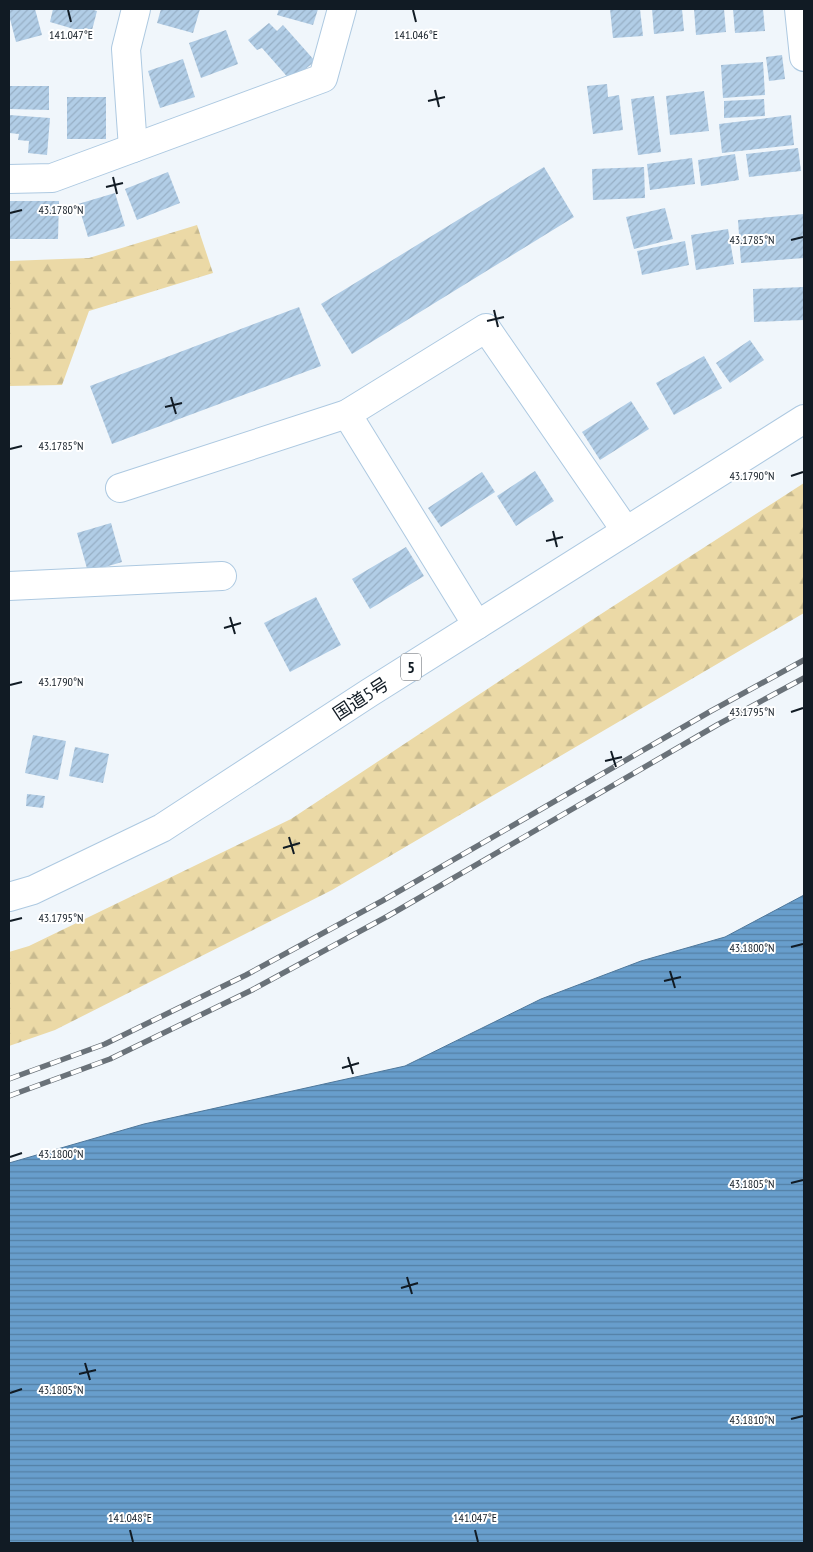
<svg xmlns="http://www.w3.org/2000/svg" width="813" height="1552" font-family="'PT Sans Narrow','Noto Sans JP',sans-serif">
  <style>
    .forest { fill: url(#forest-firs) }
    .water { fill: url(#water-rules); stroke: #4e779a }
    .building { fill: url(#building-hatch) }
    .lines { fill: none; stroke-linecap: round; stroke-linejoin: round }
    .minor-casing { stroke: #adc9e1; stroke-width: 30 }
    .highway-casing { stroke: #adc9e1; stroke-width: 30 }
    .minor { stroke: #fff; stroke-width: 28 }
    .highway { stroke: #fff; stroke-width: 28 }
    .rail-casing { stroke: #6a7279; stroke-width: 5.5 }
    .rail { stroke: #fff; stroke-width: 4; stroke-dasharray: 11; stroke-linecap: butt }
    .ticks { fill: none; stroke: #111b24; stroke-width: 2 }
    .labels { text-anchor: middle; stroke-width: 4; stroke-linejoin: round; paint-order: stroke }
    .shield { fill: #fff; stroke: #585f66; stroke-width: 1 }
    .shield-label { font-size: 16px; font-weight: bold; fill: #111b24 }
    .street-label { font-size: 18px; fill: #111b24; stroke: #fff }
    .ticks-label { font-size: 12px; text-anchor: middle; fill: #111b24; stroke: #fff; stroke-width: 4; stroke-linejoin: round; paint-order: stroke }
  </style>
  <defs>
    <pattern id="forest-firs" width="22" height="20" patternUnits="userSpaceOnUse" patternTransform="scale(1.25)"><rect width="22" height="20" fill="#ebd9a6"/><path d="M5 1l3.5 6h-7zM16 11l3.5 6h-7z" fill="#c8ba8f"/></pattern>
    <pattern id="water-rules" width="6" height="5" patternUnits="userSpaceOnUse" patternTransform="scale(1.25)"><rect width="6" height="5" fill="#689ecc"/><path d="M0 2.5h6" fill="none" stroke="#5480a5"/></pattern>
    <pattern id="building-hatch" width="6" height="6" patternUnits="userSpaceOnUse" patternTransform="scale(1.25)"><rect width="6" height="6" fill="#b1cde6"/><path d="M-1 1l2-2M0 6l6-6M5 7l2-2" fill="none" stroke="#97afc5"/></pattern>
  </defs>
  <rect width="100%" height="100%" fill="#f0f6fb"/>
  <!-- forest -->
  <g class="forest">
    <polygon points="197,225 213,273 89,311 62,385 9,386 9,261 89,258"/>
    <polygon points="804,483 804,613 332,890 55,1030 9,1046 9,952 29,946 291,819 584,625"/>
  </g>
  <!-- water -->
  <polygon class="water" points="804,895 804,1543 9,1543 9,1163 144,1124 405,1066 541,999 641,961 725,937"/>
  <!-- building -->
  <g class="building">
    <polygon points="9,9 35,9 42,35 16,42 9,15"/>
    <polygon points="53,9 90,9 97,11 91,34 50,22"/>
    <polygon points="161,9 200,9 193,33 157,23"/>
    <polygon points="279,9 318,9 313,25 277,15"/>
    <polygon points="610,9 640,9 643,36 613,38"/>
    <polygon points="652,9 682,9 684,31 654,34"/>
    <polygon points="694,9 724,9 726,32 696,35"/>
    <polygon points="733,9 763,9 765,31 735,33"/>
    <polygon points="269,23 277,31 283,25 315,61 291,81 262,48 257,50 248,40"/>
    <polygon points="226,30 238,64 201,78 189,43"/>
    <polygon points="782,55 785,79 769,81 766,57"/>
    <polygon points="183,59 195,97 160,108 148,71"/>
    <polygon points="763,62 765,95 723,98 721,65"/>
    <polygon points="607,84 608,97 619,95 623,130 593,134 587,86"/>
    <polygon points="9,86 49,86 49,110 9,109"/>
    <polygon points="704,91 709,131 670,135 666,96"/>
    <polygon points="654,96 661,152 638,155 631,99"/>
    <rect x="67" y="97" width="39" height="42"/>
    <polygon points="764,99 765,116 724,118 724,101"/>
    <polygon points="9,115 50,118 47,155 28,153 29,141 18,140 19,134 9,133"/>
    <polygon points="791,115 794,145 722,153 719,124"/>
    <polygon points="798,148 801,171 749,177 746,154"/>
    <polygon points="735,154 739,180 701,186 698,160"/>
    <polygon points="692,158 695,184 650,190 647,164"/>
    <polygon points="544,167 574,217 352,354 321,304"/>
    <polygon points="644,167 645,198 593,200 592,169"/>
    <polygon points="168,172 180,203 137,220 125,189"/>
    <polygon points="115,193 125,226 88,237 78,204"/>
    <polygon points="9,201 59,201 58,239 9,239"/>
    <polygon points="665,208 673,239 634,249 626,217"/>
    <polygon points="804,214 804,258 741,263 738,220"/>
    <polygon points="728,229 734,264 696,270 691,235"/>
    <polygon points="685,241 689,265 642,275 637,251"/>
    <polygon points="804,287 804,320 754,322 753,289"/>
    <polygon points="299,307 321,366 112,444 90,386"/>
    <polygon points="750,340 764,360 730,383 716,363"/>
    <polygon points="704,356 722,388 674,415 656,383"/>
    <polygon points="631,401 649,429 600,460 582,432"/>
    <polygon points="535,471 554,501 516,526 497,496"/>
    <polygon points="482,472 495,492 441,527 428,508"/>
    <polygon points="111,523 122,562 88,572 77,533"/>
    <polygon points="406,547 424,576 370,609 352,579"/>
    <polygon points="316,597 341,645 290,672 264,623"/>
    <polygon points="33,735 66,741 58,780 25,773"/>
    <polygon points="75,747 109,754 103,783 69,776"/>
    <polygon points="27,794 45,796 43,808 26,806"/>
  </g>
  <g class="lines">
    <!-- minor casing -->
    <g class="minor-casing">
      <g id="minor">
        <polyline points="799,9 804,57"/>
        <polyline points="133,148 126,49 136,9"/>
        <polyline points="9,179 52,178 323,78 342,9"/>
        <polyline points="347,414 477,625"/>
        <polyline points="120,488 347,414 486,328 626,531"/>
        <polyline points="9,586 222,576"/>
      </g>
    </g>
    <!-- highway casing -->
    <g class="highway-casing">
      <polyline id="highway" points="9,897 33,890 162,828 369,693 804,419"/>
    </g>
    <!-- minor -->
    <use href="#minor" class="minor"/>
    <!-- highway -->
    <use href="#highway" class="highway"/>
    <!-- rail casing -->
    <g class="rail-casing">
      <g id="rail">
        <polyline points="9,1079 105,1044 246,975 382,901 711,711 804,660"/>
        <polyline points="9,1096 110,1059 252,990 388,916 717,725 804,678"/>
      </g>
    </g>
    <!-- rail -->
    <use href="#rail" class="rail"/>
  </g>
  <!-- ticks -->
  <path class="ticks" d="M68,10L71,22M413,10L416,22M435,90L439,107M428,101L445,97M113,177L117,194M106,187L123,183M10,213L22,210M791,240L803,237M494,310L498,327M487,321L504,317M171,397L176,414M165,407L182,403M10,449L22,446M791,476L803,472M553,531L557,547M546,541L563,537M230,617L235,634M224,628L241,623M10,685L22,682M791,712L803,708M611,751L616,767M605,761L622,757M289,837L294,854M283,848L300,843M10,921L22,918M791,947L803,944M670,971L675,988M664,981L681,977M348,1057L353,1074M342,1068L359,1063M10,1157L22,1153M791,1183L803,1180M407,1277L412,1294M401,1288L418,1283M85,1363L90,1380M79,1374L96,1370M10,1393L22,1389M791,1419L803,1416M130,1530L133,1542M475,1530L478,1542"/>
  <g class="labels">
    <!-- shield labels -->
    <rect class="shield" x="401" y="653.5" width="20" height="27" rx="4"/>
    <g class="shield-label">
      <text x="411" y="673">5</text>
    </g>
    <!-- street labels -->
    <g class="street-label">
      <text transform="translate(361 699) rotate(-33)" y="6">国道5号</text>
    </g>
  </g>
  <g class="ticks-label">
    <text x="71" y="39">141.047°E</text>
    <text x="416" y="39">141.046°E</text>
    <text x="61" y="214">43.1780°N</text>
    <text x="752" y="244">43.1785°N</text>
    <text x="61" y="450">43.1785°N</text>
    <text x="752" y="480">43.1790°N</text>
    <text x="61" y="686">43.1790°N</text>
    <text x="752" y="716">43.1795°N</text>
    <text x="61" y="922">43.1795°N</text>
    <text x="752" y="952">43.1800°N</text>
    <text x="61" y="1158">43.1800°N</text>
    <text x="752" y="1188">43.1805°N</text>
    <text x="61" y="1394">43.1805°N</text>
    <text x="752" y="1424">43.1810°N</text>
    <text x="130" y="1522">141.048°E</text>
    <text x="475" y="1522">141.047°E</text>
  </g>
  <!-- border -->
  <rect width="813" height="1552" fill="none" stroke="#111b24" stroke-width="20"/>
</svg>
